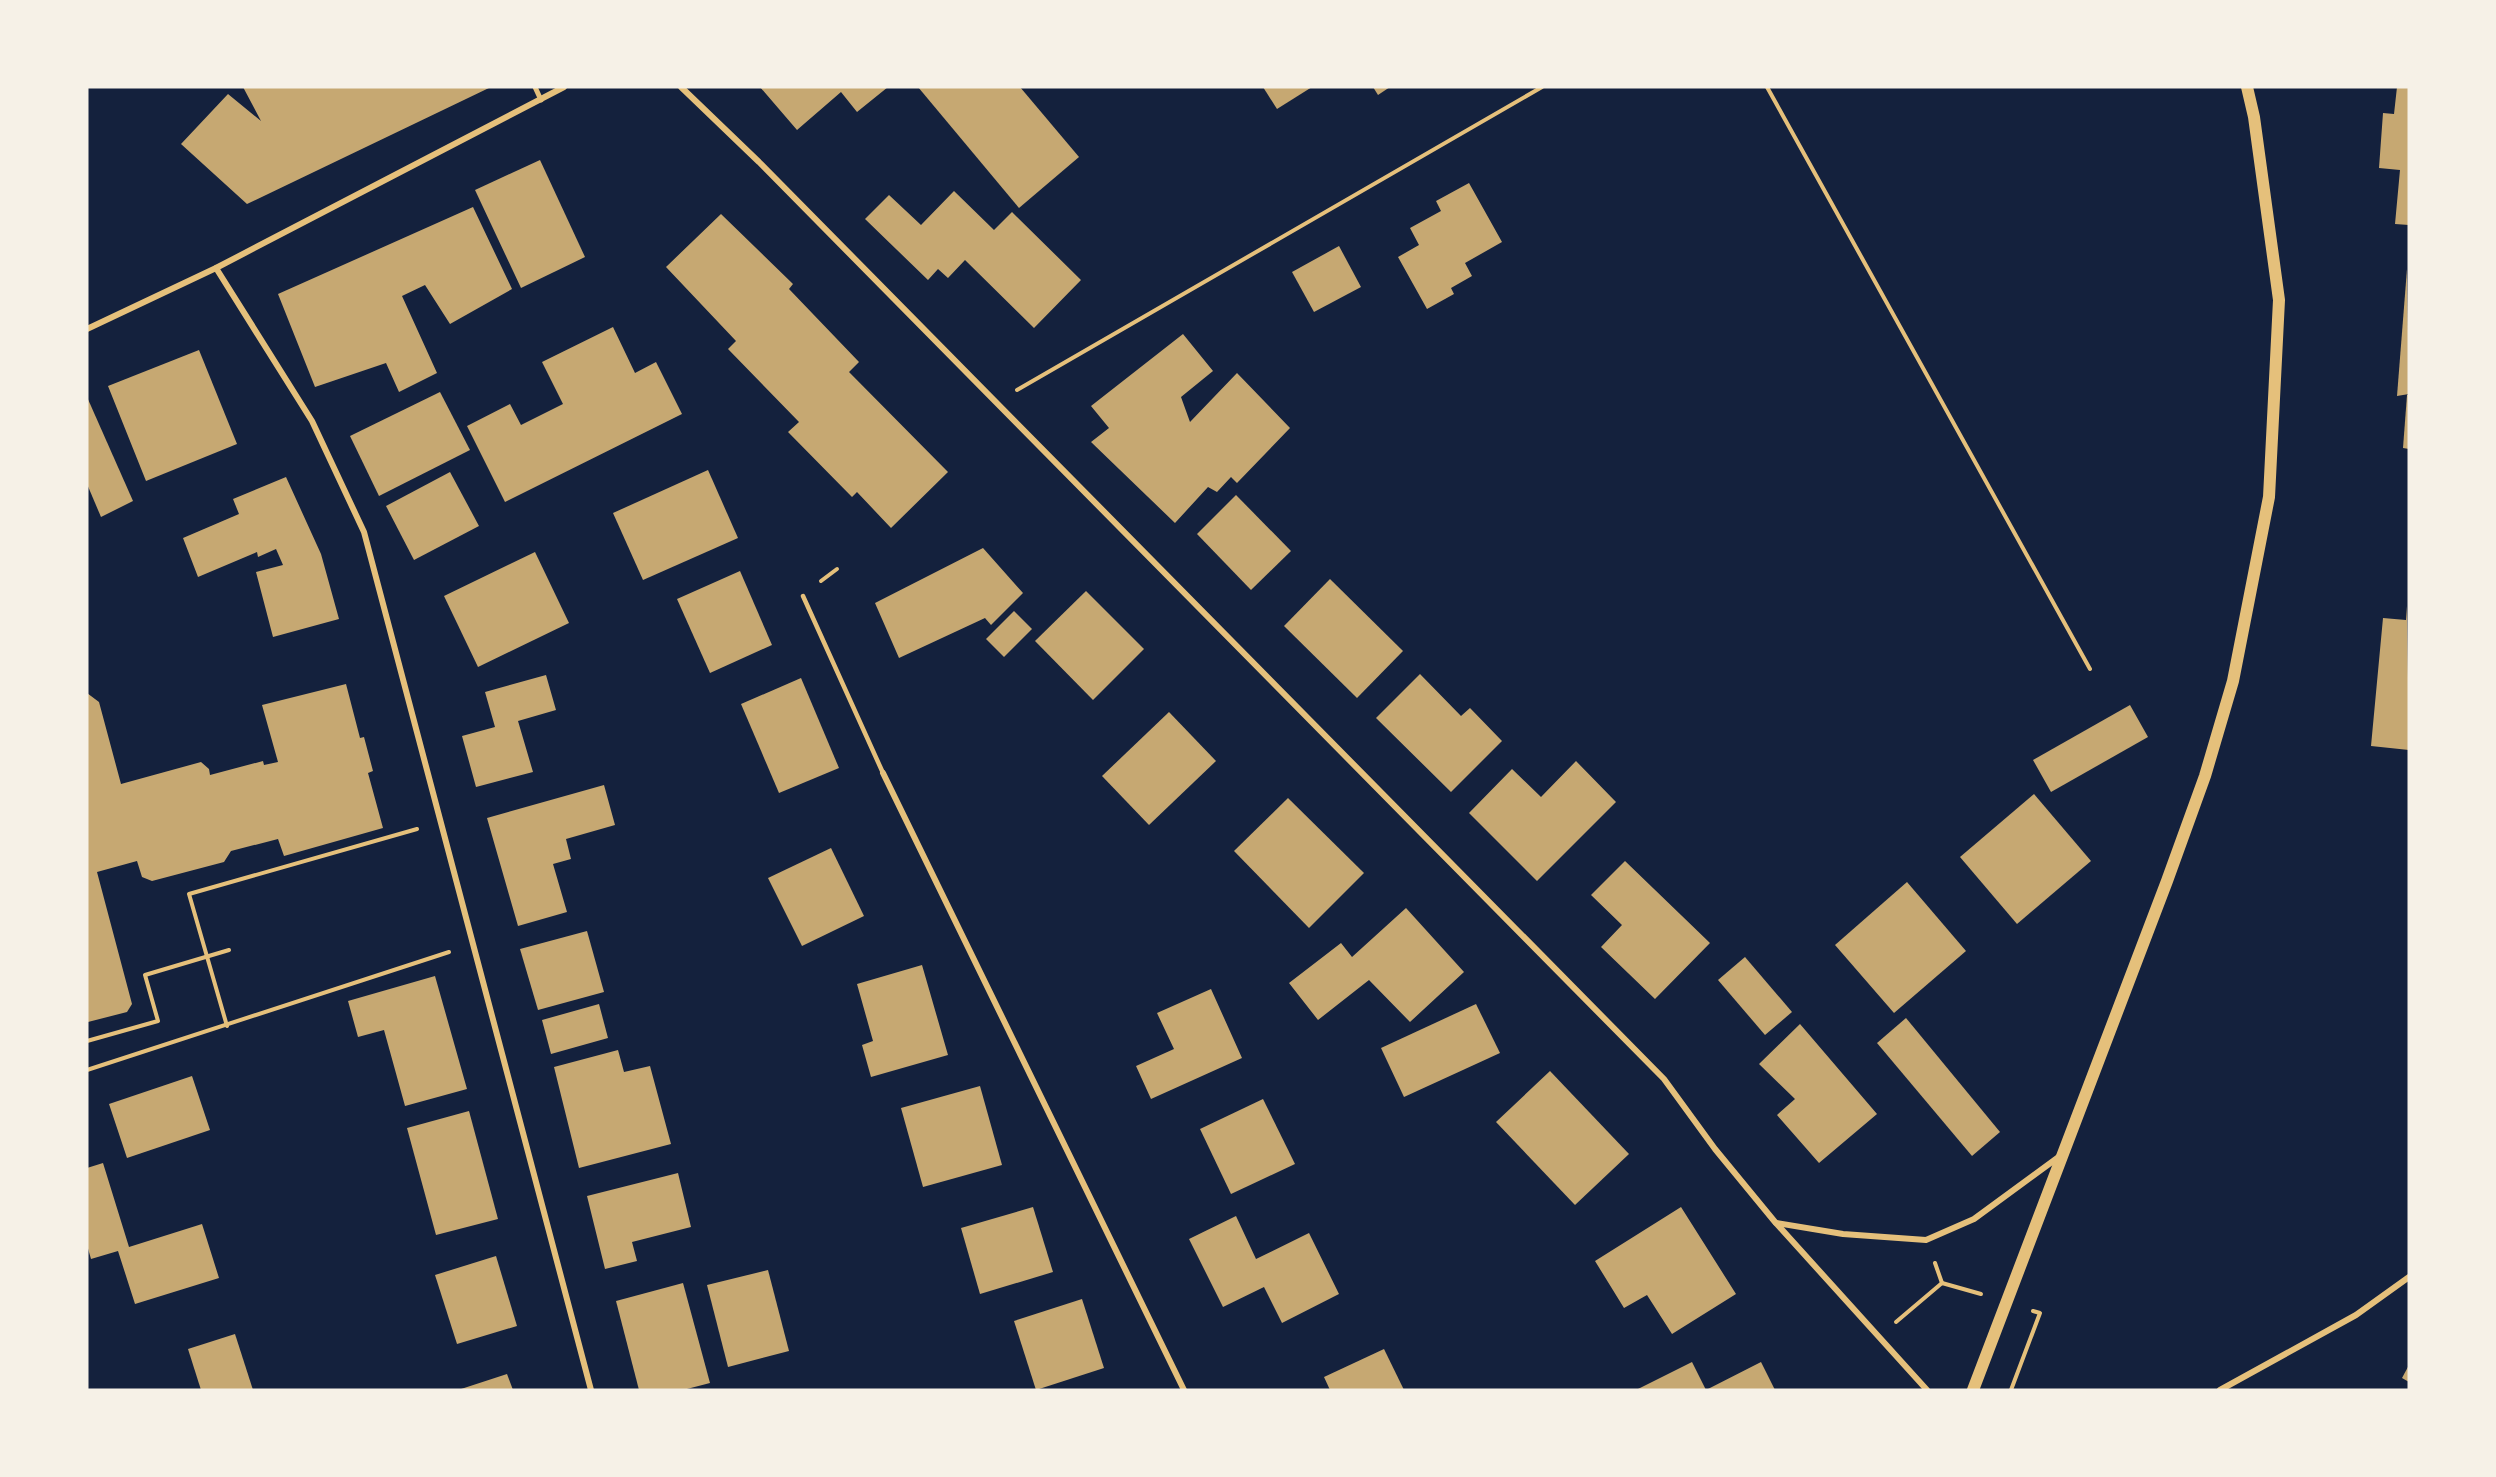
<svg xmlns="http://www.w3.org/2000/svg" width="2496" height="1477" font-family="'Libre Baskerville',serif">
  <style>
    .building { fill: #c6a872 }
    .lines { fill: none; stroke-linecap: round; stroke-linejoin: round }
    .path { stroke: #e5c07b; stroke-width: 4 }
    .service { stroke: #e5c07b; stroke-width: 4.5 }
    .pedestrian { stroke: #e5c07b; stroke-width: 5 }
    .minor { stroke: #e5c07b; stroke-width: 6 }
    .secondary { stroke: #e5c07b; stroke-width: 12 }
  </style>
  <rect width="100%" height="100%" fill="#14213d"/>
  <!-- building -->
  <g class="building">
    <polygon points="243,87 491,87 247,204 181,144 228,94 261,121"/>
    <polygon points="760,87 888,87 857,112 841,92 797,130"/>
    <polygon points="918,87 1020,87 1079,157 1019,208"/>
    <polygon points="1263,87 1312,87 1277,109"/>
    <polygon points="1373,87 1390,87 1378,95"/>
    <polygon points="2397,87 2409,87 2409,225 2395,224 2400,170 2379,168 2383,113 2394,114"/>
    <polygon points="540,160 585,257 521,288 475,190"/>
    <polygon points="1469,183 1502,242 1465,263 1472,276 1451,288 1454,294 1427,309 1398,257 1419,245 1410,228 1441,211 1436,201"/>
    <polygon points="954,191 994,230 1012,212 1081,280 1034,328 965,260 948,278 938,269 928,280 865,219 889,195 921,225"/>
    <polygon points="473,207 512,289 450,324 425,285 402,296 437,373 399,392 386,363 315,387 278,294"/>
    <polygon points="721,214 793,284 789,289 859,362 849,372 948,472 891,528 857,492 852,497 788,432 799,422 728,349 736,341 666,267"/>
    <polygon points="1339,246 1361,287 1314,312 1292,272"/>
    <polygon points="2407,269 2409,394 2397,396"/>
    <polygon points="613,327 635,373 656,362 682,414 505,502 467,426 510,404 521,425 563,404 542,362"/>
    <polygon points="1183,334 1213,371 1181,397 1190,422 1237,373 1290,428 1237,483 1231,477 1217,492 1208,487 1175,523 1091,442 1109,428 1091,406"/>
    <polygon points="199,350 237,444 146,481 108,386"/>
    <polygon points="440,392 470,450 379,496 350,436"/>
    <polygon points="2407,395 2409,395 2409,449 2403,448"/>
    <polygon points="87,397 133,501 101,517 87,484"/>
    <polygon points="708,470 738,538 643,580 613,513"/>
    <polygon points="450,472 479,526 414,560 386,506"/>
    <polygon points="286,477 321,554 339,619 273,637 256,572 283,565 276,549 258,557 257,552 198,577 183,538 239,514 233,499"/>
    <polygon points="1236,495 1291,551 1251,590 1197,534"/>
    <polygon points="983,548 1023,593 991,625 985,618 899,658 875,603"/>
    <polygon points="535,552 569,623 478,667 444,596"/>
    <polygon points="740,571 772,645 710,673 677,599"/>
    <polygon points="1330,579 1403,651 1357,698 1284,626"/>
    <polygon points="1086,591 1144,649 1093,700 1035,641"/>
    <polygon points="2407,606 2409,750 2371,746 2383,618 2406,620"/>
    <polygon points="1014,611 1032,629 1004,657 986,639"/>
    <polygon points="1420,674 1461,716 1470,708 1502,741 1451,792 1376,718"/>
    <polygon points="546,675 556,710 518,721 533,772 476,787 462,736 495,727 485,692"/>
    <polygon points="801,678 839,768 779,793 741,704"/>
    <polygon points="346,684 360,738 364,737 373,771 368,773 383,828 284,856 278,839 231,851 224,862 152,881 142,877 137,861 97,872 132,1004 127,1012 88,1022 87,693 99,702 121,784 201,762 209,769 210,775 263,761 264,765 278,762 262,705"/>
    <polygon points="2130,705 2148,737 2051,792 2033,760"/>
    <polygon points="1169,712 1216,761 1149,825 1102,776"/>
    <polygon points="1576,761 1616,802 1537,881 1469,813 1512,769 1541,797"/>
    <polygon points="604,785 615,825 566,839 571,859 553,864 567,912 518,926 487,818"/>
    <polygon points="2034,794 2091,861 2017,924 1960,857"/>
    <polygon points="1288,798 1364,873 1309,928 1234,851"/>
    <polygon points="831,848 864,916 802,946 768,878"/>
    <polygon points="1625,861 1710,943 1655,999 1601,947 1622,925 1591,895"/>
    <polygon points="1907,882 1966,951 1894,1013 1835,945"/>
    <polygon points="1406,908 1464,972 1410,1022 1369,980 1318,1020 1289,983 1341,943 1352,957"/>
    <polygon points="587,931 604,992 538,1010 520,949"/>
    <polygon points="1745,957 1792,1012 1765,1035 1718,980"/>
    <polygon points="922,965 948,1055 871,1077 862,1045 873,1041 857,984"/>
    <polygon points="435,976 467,1089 405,1106 384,1030 358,1037 348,1001"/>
    <polygon points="1211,989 1242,1058 1151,1099 1136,1066 1174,1049 1157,1013"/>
    <polygon points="599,1004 608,1038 551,1054 542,1020"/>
    <polygon points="1476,1004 1500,1053 1404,1097 1381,1048"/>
    <polygon points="1906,1018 2000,1132 1972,1156 1877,1043"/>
    <polygon points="1800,1024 1877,1114 1819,1163 1777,1115 1795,1099 1759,1064"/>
    <polygon points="618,1050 624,1072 650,1066 671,1144 579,1168 554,1067"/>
    <polygon points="1550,1071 1629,1154 1575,1205 1496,1122"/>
    <polygon points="192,1076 210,1130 127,1158 109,1104"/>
    <polygon points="980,1086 1002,1165 923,1187 901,1108"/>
    <polygon points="1263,1099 1295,1164 1231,1194 1200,1129"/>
    <polygon points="469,1111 498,1219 436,1235 407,1128"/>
    <polygon points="103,1163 129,1247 202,1224 219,1278 135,1304 118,1251 91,1259 87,1245 87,1168"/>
    <polygon points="678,1173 691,1227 632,1242 637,1261 605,1269 587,1196"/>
    <polygon points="1033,1207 1053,1272 980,1294 961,1228"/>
    <polygon points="1681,1207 1736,1294 1672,1334 1647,1295 1624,1308 1595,1261"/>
    <polygon points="1236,1216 1256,1259 1309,1233 1339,1294 1282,1323 1264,1287 1223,1307 1189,1239"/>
    <polygon points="496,1256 517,1326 457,1344 435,1275"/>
    <polygon points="768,1270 789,1351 728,1367 707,1285"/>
    <polygon points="683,1283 710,1383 683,1390 639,1390 616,1301"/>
    <polygon points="1082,1299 1104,1368 1036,1390 1014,1321"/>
    <polygon points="235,1334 253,1390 201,1390 188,1349"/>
    <polygon points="1384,1349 1404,1390 1330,1390 1324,1377"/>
    <polygon points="1692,1362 1706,1390 1761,1362 1775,1390 1636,1390"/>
    <polygon points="2409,1365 2409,1382 2402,1378"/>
    <polygon points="507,1374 513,1390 458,1390"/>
  </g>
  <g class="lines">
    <!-- path -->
    <g class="path">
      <polyline points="1767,87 2090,669"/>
      <polyline points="1017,390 1542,87"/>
      <polyline points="821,581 837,569"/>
      <polyline points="227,1026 189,894 417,829"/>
      <polyline points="87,1041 158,1021 145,975 229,950"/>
      <polyline points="87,1070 449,952"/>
      <polyline points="1935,1263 1942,1283"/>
      <polyline points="1896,1322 1942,1283 1981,1294"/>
      <polyline points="2011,1390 2040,1313 2033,1311"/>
    </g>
    <!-- service -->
    <polyline class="service" points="803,596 883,773"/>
    <!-- pedestrian -->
    <polyline class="pedestrian" points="535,87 541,100"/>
    <!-- minor -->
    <g class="minor">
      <polyline points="681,87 759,162 1664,1079 1715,1149 1775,1222 1927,1390"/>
      <polyline points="216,268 312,421 364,532 591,1390"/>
      <polyline points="87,329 216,268 564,87"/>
      <polyline points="883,773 1184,1390"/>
      <polyline points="1776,1223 1843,1234 1926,1240 1974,1219 2060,1156"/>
      <polyline points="2220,1390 2356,1315 2409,1277"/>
    </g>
    <!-- secondary -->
    <polyline class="secondary" points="1973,1390 2167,881 2205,776 2233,681 2269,497 2279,300 2254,117 2247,87"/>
  </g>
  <!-- border -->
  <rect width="2496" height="1477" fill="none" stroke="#f6f1e7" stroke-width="177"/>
</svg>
